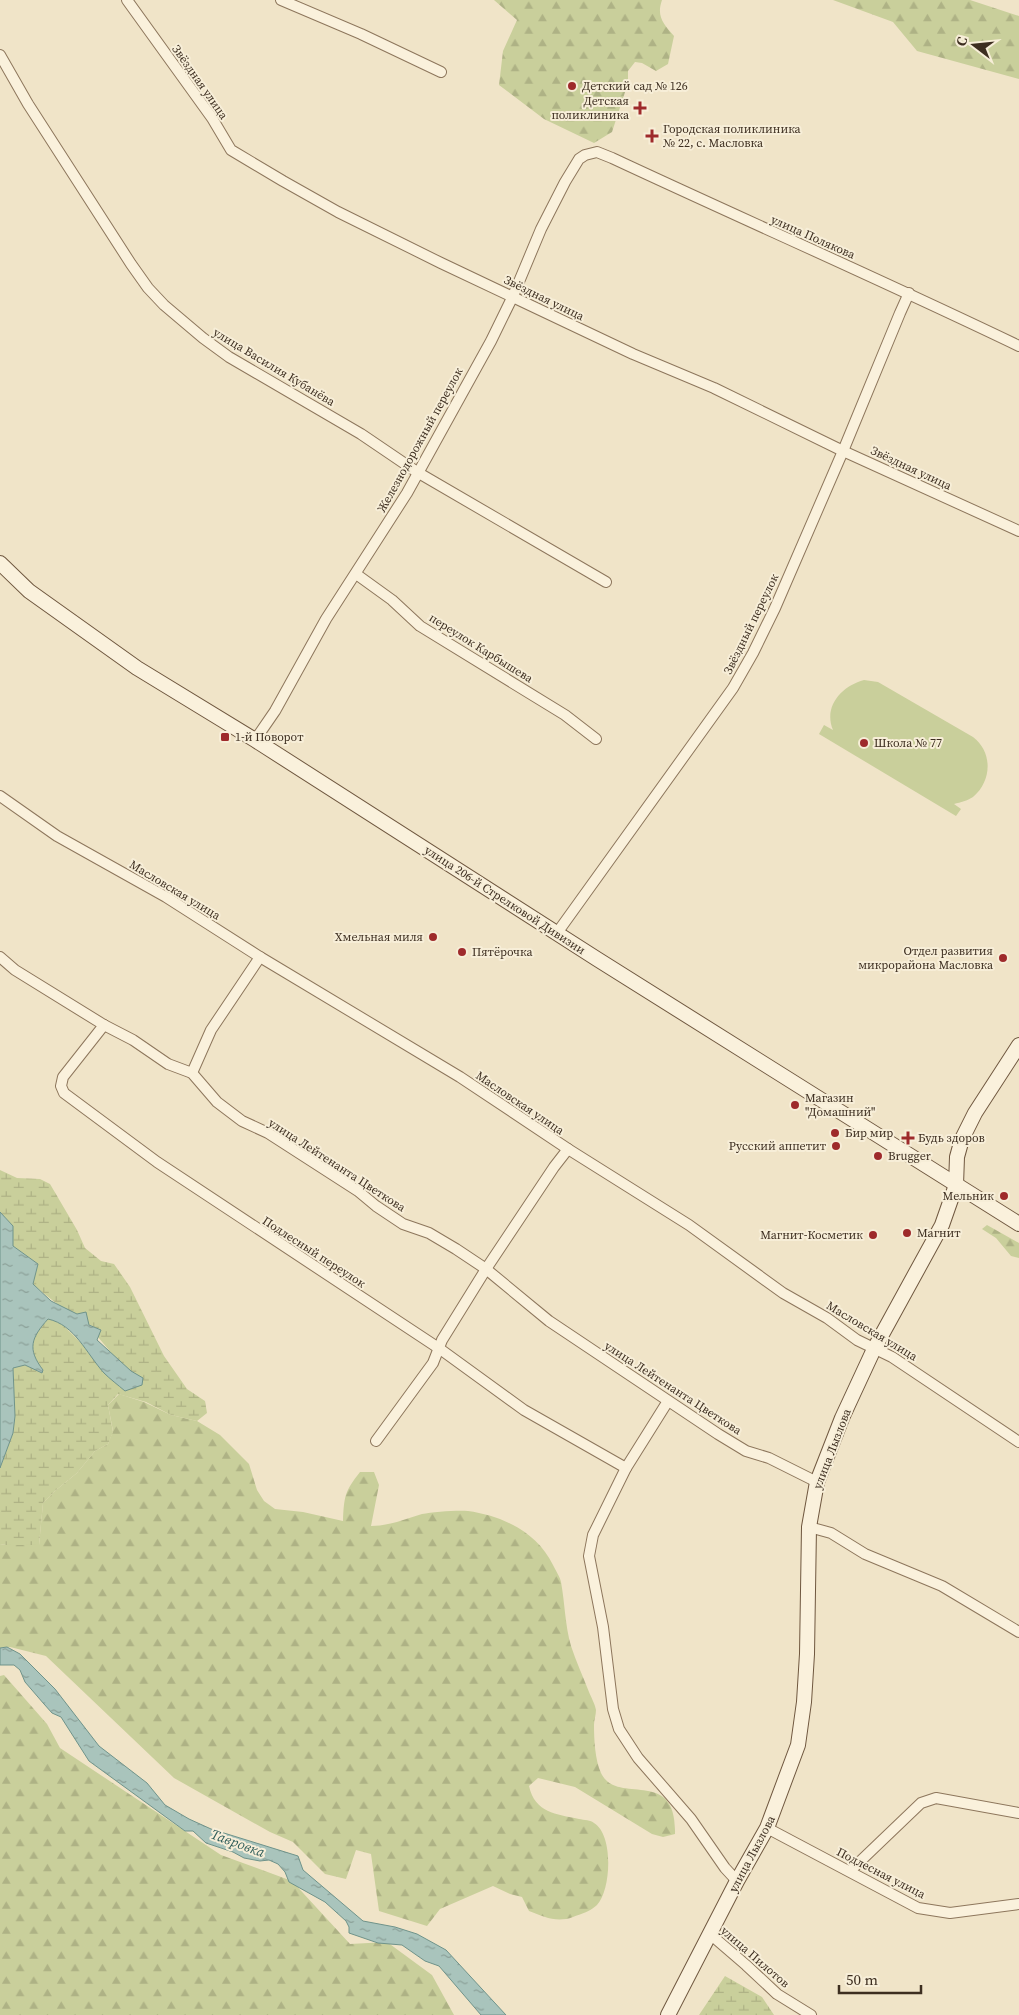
<svg xmlns="http://www.w3.org/2000/svg" width="1019" height="2015" font-family="'Source Serif 4',serif">
  <style>
    .forest { fill: url(#forest-firs) }
    .wetland { fill: url(#wetland-marsh) }
    .garden { fill: #c9cf9b }
    .water { fill: url(#water-ripples); stroke: #6f938a }
    .lines { fill: none; stroke-linecap: round; stroke-linejoin: round }
    .street-casing { stroke: #8d765c; stroke-width: 12 }
    .secondary-casing { stroke: #6f573f; stroke-width: 16 }
    .street { stroke: #faf1dc; stroke-width: 10 }
    .secondary { stroke: #faf1dc; stroke-width: 14 }
    .poi-dot { fill: #9e2a2b; stroke: #f7eed8; stroke-width: 2 }
    .labels { text-anchor: middle; stroke-width: 4; stroke-linejoin: round; paint-order: stroke }
    .street-label { font-size: 12px; fill: #3d2e20; stroke: #f7eed8 }
    .poi-label { font-size: 12px; fill: #3d2e20; stroke: #f7eed8; text-anchor: start }
    .water-label { font-size: 14px; font-style: italic; fill: #2f5d5a; stroke: #f7eed8 }
  </style>
  <defs>
    <pattern id="forest-firs" width="22" height="20" patternUnits="userSpaceOnUse" patternTransform="scale(1.25)"><rect width="22" height="20" fill="#c9cf9b"/><path d="M5 1l3.5 6h-7zM16 11l3.5 6h-7z" fill="#aeb285"/></pattern>
    <pattern id="wetland-marsh" width="20" height="14" patternUnits="userSpaceOnUse" patternTransform="scale(1.25)"><rect width="20" height="14" fill="#c9cf9b"/><path d="M1 5h8M5 5V1M11 12h8M15 12V8" fill="none" stroke="#aeb285"/></pattern>
    <pattern id="water-ripples" width="26" height="14" patternUnits="userSpaceOnUse" patternTransform="scale(1.25)"><rect width="26" height="14" fill="#a9c4bc"/><path d="M2 4q2-2 4 0t4 0M15 11q2-2 4 0t4 0" fill="none" stroke="#8ba098"/></pattern>
  </defs>
  <rect width="100%" height="100%" fill="#f0e4c8"/>
  <!-- forest -->
  <g class="forest">
    <path d="M494,0H662C656,17 664,24 674,36L668,64L656,71L642,63L635,62L628,71V83L612,132L594,143L544,119L499,85L503,51L517,20Z"/>
    <polygon points="833,0 970,0 1019,16 1019,79 917,51 893,22"/>
    <polygon points="987,1225 1019,1243 1019,1258 1011,1256 996,1238 982,1229"/>
    <path d="M119,1394L144,1402L171,1415L197,1421L220,1435L249,1464L257,1490L264,1501L275,1509L303,1512L343,1521C344,1496 345,1491 360,1472H374L379,1485L371,1526C389,1526 405,1519 422,1514C433,1512 457,1510 468,1511C503,1516 537,1532 553,1565C556,1571 560,1577 561,1582C565,1604 565,1625 571,1646C576,1661 583,1677 589,1692C591,1697 595,1704 596,1710C596,1715 594,1720 594,1725C594,1739 595,1760 601,1773C617,1807 677,1765 675,1834L663,1837L652,1834L575,1787L538,1778L529,1786C535,1813 556,1814 579,1819C584,1820 591,1820 594,1823C614,1835 611,1890 597,1905C591,1911 581,1914 573,1917C557,1923 544,1917 529,1911L522,1897L510,1894L493,1886L440,1909L427,1926L379,1911L371,1854L356,1850L346,1879L325,1874L293,1842L270,1832L174,1778L46,1656L10,1647L0,1648V1544L6,1545H39L43,1503L56,1490L77,1473L95,1451L108,1444L113,1431L108,1405Z"/>
    <polygon points="4,1675 47,1724 60,1748 221,1855 292,1881 350,1944 387,1942 432,1975 454,2015 0,2015 0,1676"/>
  </g>
  <!-- wetland -->
  <g class="wetland">
    <path d="M0,1170L17,1178L40,1179L50,1184L77,1230L85,1248L101,1261L114,1264L130,1287L164,1356L187,1389L205,1401L207,1413L197,1421L171,1415L146,1402L118,1394L108,1405L113,1432L108,1444L95,1451L77,1473L56,1490L43,1503L39,1545H6L0,1544V1468L13,1433L15,1416L13,1368L25,1365L42,1373L43,1370C27,1349 31,1338 48,1319L60,1322L82,1344L131,1371L113,1355L98,1337L100,1330C76,1319 53,1302 33,1284L38,1264L13,1246V1226L0,1212Z"/>
    <polygon points="725,1976 762,1997 774,2015 699,2015"/>
  </g>
  <!-- garden -->
  <path class="garden" d="M864,680L878,682L973,737C993,752 992,781 973,797C967,801 961,802 954,804L961,809L956,816L819,734L824,725L833,730C823,706 842,686 864,680Z"/>
  <!-- water -->
  <g class="water">
    <path d="M0,1212L13,1226V1246L38,1264L33,1284L51,1301L77,1314L86,1312L89,1325L101,1330L97,1340L131,1371L143,1378L142,1385L125,1391C118,1385 110,1379 104,1373C86,1353 75,1325 48,1319C31,1338 27,1349 43,1370L42,1373L25,1365L13,1368L15,1416L13,1433L0,1468Z"/>
    <polygon points="7,1647 20,1654 55,1689 99,1746 147,1783 165,1805 189,1819 211,1829 298,1856 303,1870 363,1921 395,1927 417,1934 446,1950 506,2015 481,2015 439,1966 425,1961 402,1945 378,1943 349,1933 349,1927 346,1921 325,1902 289,1882 285,1872 278,1864 269,1860 260,1861 244,1858 233,1852 206,1843 193,1831 185,1831 89,1761 61,1717 52,1713 44,1704 25,1682 20,1670 14,1665 0,1665 0,1648"/>
  </g>
  <g class="lines">
    <!-- street casing -->
    <g class="street-casing">
      <g id="street">
        <polyline points="127,0 212,118 231,150 283,181 338,212 441,263 633,354 714,388 843,451 1019,531"/>
        <polyline points="281,0 361,34 441,72"/>
        <polyline points="0,55 28,104 131,264 148,288 164,305 203,338 229,357 361,434 417,472 606,582"/>
        <polyline points="356,574 392,600 420,626 565,715 596,739"/>
        <path d="M255,740L275,711L326,619L407,493L491,341L513,296L541,229L565,182L579,159L585,155L597,152L612,158C747,221 884,281 1019,346"/>
        <polyline points="0,796 57,836 166,897 260,957 460,1077 568,1149 689,1225 783,1293 827,1318 857,1340 892,1357 1019,1442"/>
        <polyline points="557,933 733,688 753,653 775,608 843,451 900,313 909,293"/>
        <polyline points="0,957 15,970 104,1025 133,1040 168,1064 192,1073 217,1102 242,1121 268,1133 358,1191 376,1206 403,1224 429,1233 456,1249 486,1269 549,1321 718,1434 746,1451 769,1458 817,1482"/>
        <polyline points="104,1025 63,1077 61,1086 64,1093 157,1162 440,1349 524,1410 626,1468"/>
        <polyline points="192,1073 211,1030 260,957"/>
        <polyline points="668,1401 626,1468 593,1535 589,1556 603,1627 613,1709 619,1729 638,1758 691,1819 725,1868 737,1881"/>
        <polyline points="376,1441 433,1363 442,1340 486,1269 554,1167 568,1149"/>
        <polyline points="809,1527 831,1533 865,1554 942,1586 1019,1632"/>
        <polyline points="767,1828 918,1908 950,1913 1019,1904"/>
        <polyline points="850,1871 921,1803 936,1798 1019,1813"/>
        <polyline points="710,1934 746,1965 777,1994 811,2015"/>
      </g>
    </g>
    <!-- secondary casing -->
    <g class="secondary-casing">
      <g id="secondary">
        <polyline points="0,563 29,591 137,668 255,740 597,959 1019,1224"/>
        <polyline points="668,2015 737,1881 767,1828 798,1745 804,1702 807,1654 809,1527 817,1482 842,1418 874,1349 942,1225 956,1185 957,1157 962,1139 975,1113 1019,1045"/>
      </g>
    </g>
    <!-- street -->
    <use href="#street" class="street"/>
    <!-- secondary -->
    <use href="#secondary" class="secondary"/>
  </g>
  <!-- markers -->
  <g class="poi-dot">
    <circle cx="572" cy="86" r="5"/>
    <path d="M637.5 100.5h5v5h5v5h-5v5h-5v-5h-5v-5h5z"/>
    <path d="M649.5 128.5h5v5h5v5h-5v5h-5v-5h-5v-5h5z"/>
    <rect x="220" y="732" width="10" height="10" rx="2.5"/>
    <circle cx="864" cy="743" r="5"/>
    <circle cx="433" cy="937" r="5"/>
    <circle cx="462" cy="952" r="5"/>
    <circle cx="1003" cy="958" r="5"/>
    <circle cx="795" cy="1105" r="5"/>
    <circle cx="835" cy="1133" r="5"/>
    <path d="M905.5 1130.5h5v5h5v5h-5v5h-5v-5h-5v-5h5z"/>
    <circle cx="836" cy="1146" r="5"/>
    <circle cx="878" cy="1156" r="5"/>
    <circle cx="1004" cy="1196" r="5"/>
    <circle cx="907" cy="1233" r="5"/>
    <circle cx="873" cy="1235" r="5"/>
  </g>
  <g class="labels">
    <!-- street labels -->
    <g class="street-label">
      <text transform="translate(200 82) rotate(55)" y="4">Звёздная улица</text>
      <text transform="translate(813 237) rotate(24)" y="4">улица Полякова</text>
      <text transform="translate(544 298) rotate(26)" y="4">Звёздная улица</text>
      <text transform="translate(274 367) rotate(31)" y="4">улица Василия Кубанёва</text>
      <text transform="translate(420 440) rotate(-61)" y="4">Железнодорожный переулок</text>
      <text transform="translate(911 468) rotate(25)" y="4">Звёздная улица</text>
      <text transform="translate(751 624) rotate(-64)" y="4">Звёздный переулок</text>
      <text transform="translate(481 648) rotate(32)" y="4">переулок Карбышева</text>
      <text transform="translate(175 890) rotate(31)" y="4">Масловская улица</text>
      <text transform="translate(505 900) rotate(33)" y="4">улица 206-й Стрелковой Дивизии</text>
      <text transform="translate(520 1103) rotate(34)" y="4">Масловская улица</text>
      <text transform="translate(337 1165) rotate(33)" y="4">улица Лейтенанта Цветкова</text>
      <text transform="translate(314 1252) rotate(33)" y="4">Подлесный переулок</text>
      <text transform="translate(872 1331) rotate(31)" y="4">Масловская улица</text>
      <text transform="translate(673 1388) rotate(33)" y="4">улица Лейтенанта Цветкова</text>
      <text transform="translate(832 1449) rotate(-69)" y="4">улица Лызлова</text>
      <text transform="translate(752 1854) rotate(-62)" y="4">улица Лызлова</text>
      <text transform="translate(881 1873) rotate(27)" y="4">Подлесная улица</text>
      <text transform="translate(755 1957) rotate(41)" y="4">улица Пилотов</text>
    </g>
    <!-- poi labels -->
    <g class="poi-label">
      <text x="582" y="90">Детский сад № 126</text>
      <text x="629" y="105" text-anchor="end">Детская<tspan x="629" dy="14">поликлиника</tspan></text>
      <text x="663" y="133">Городская поликлиника<tspan x="663" dy="14">№ 22, с. Масловка</tspan></text>
      <text x="235" y="741">1-й Поворот</text>
      <text x="874" y="747">Школа № 77</text>
      <text x="423" y="941" text-anchor="end">Хмельная миля</text>
      <text x="993" y="955" text-anchor="end">Отдел развития<tspan x="993" dy="14">микрорайона Масловка</tspan></text>
      <text x="472" y="956">Пятёрочка</text>
      <text x="805" y="1102">Магазин<tspan x="805" dy="14">"Домашний"</tspan></text>
      <text x="845" y="1137">Бир мир</text>
      <text x="918" y="1142">Будь здоров</text>
      <text x="826" y="1150" text-anchor="end">Русский аппетит</text>
      <text x="888" y="1160">Brugger</text>
      <text x="994" y="1200" text-anchor="end">Мельник</text>
      <text x="917" y="1237">Магнит</text>
      <text x="863" y="1239" text-anchor="end">Магнит-Косметик</text>
    </g>
    <!-- water labels -->
    <g class="water-label">
      <text transform="translate(238 1843) rotate(20)" y="5">Тавровка</text>
    </g>
  </g>
  <!-- north arrow -->
  <g transform="translate(974 45) rotate(286)" stroke="#f7eed8" stroke-width="4" paint-order="stroke">
  <path d="M0-4L9 19L0 12L-9 19Z" fill="#3d2e20"/>
  <text y="-8" font-size="14" font-weight="bold" text-anchor="middle" fill="#3d2e20">С</text>
  </g>
  <!-- scale -->
  <path d="M839 1985v8h82v-8" fill="none" stroke="#3d2e20" stroke-width="2.5"/>
  <text x="846" y="1985" font-size="15" fill="#3d2e20" stroke="#f7eed8" stroke-width="4" paint-order="stroke">50 m</text>
</svg>
